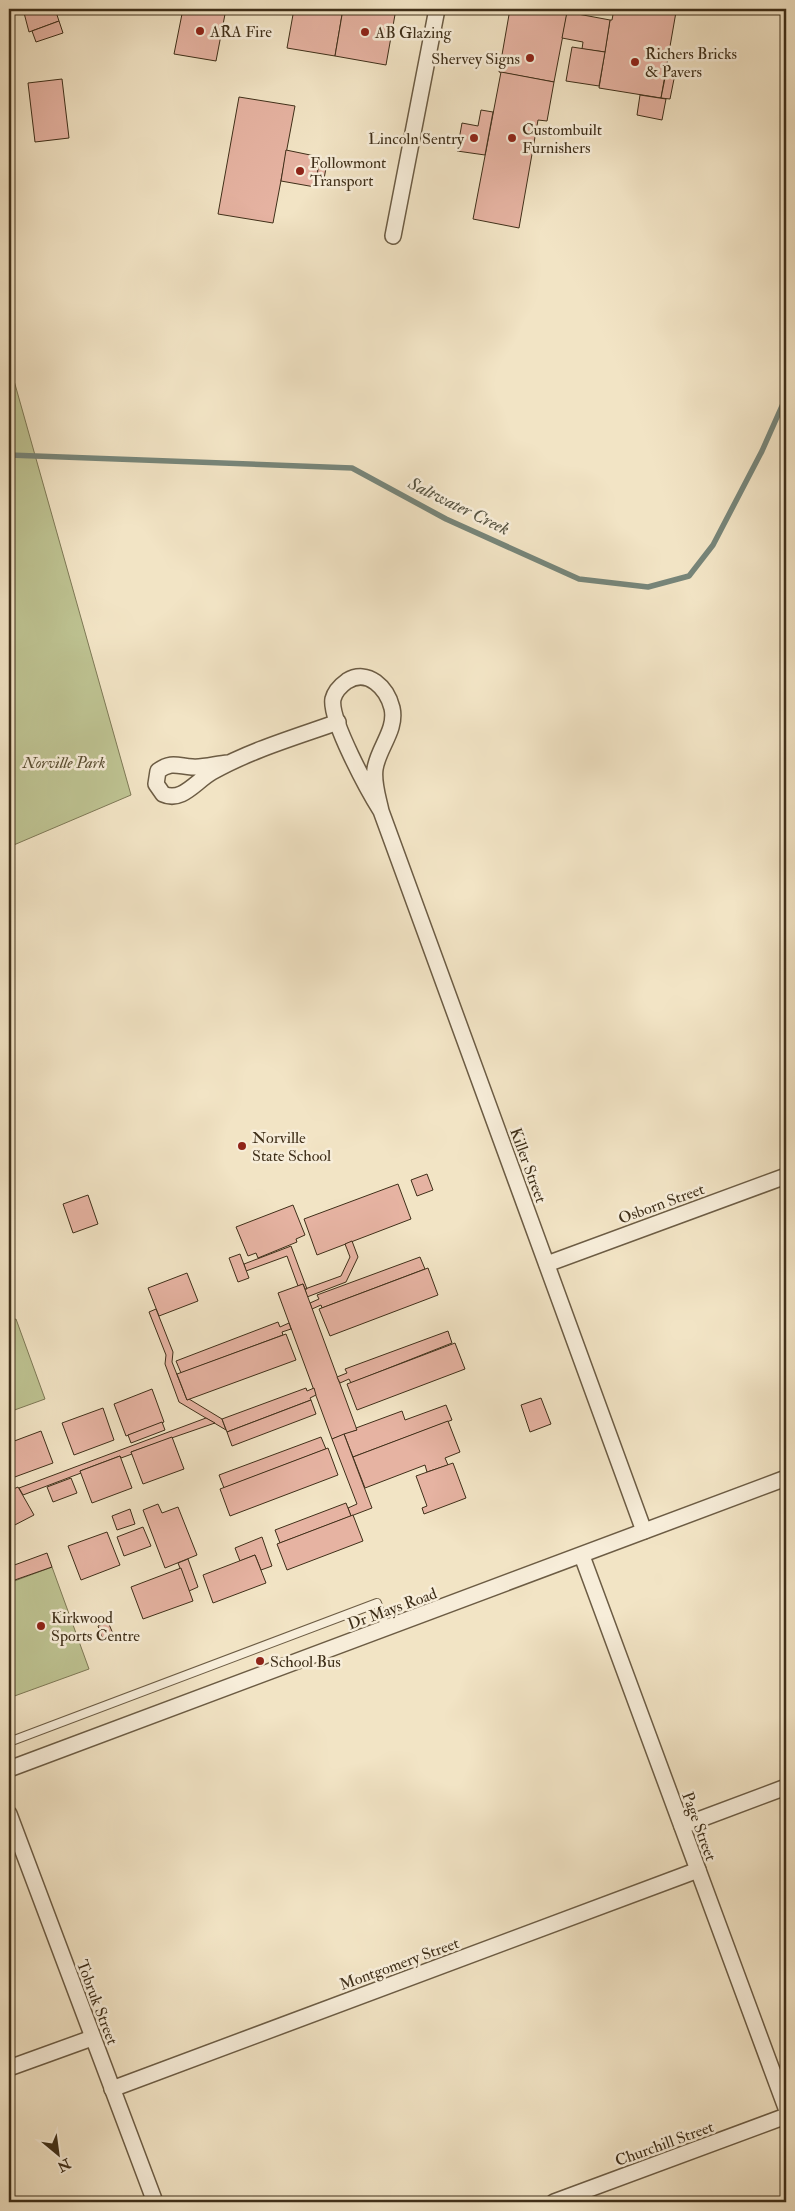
<svg xmlns="http://www.w3.org/2000/svg" width="795" height="2211" font-family="'IM FELL Double Pica',serif">
  <style>
    .green { fill: #bec392; stroke: #7e7956 }
    .lines { fill: none; stroke-linecap: round; stroke-linejoin: round }
    .stream { stroke: #778579; stroke-width: 5.5 }
    .building { fill: #e6b3a2; stroke: #3f2f19 }
    .service-casing { stroke: #6c5c44; stroke-width: 10 }
    .minor-casing { stroke: #6c5c44; stroke-width: 18 }
    .service { stroke: #f7edd9; stroke-width: 8 }
    .minor { stroke: #f7edd9; stroke-width: 15 }
    .poi-dot { fill: #8f2418; stroke: #f7edd9; stroke-width: 2 }
    .labels { text-anchor: middle; stroke-width: 5; stroke-linejoin: round; paint-order: stroke }
    .poi-label { font-size: 16px; fill: #3f2f19; stroke: #f7edd9; text-anchor: start }
    .park-label { font-size: 16px; font-style: italic; fill: #584d31; stroke: #f7edd9 }
    .street-label { font-size: 16px; fill: #3f2f19; stroke: #f7edd9 }
    .water-label { font-size: 18px; font-style: italic; fill: #565341; stroke: #f7edd9 }
  </style>
  <rect width="100%" height="100%" fill="#f2e4c5"/>
  <filter id="stains"><feTurbulence type="fractalNoise" baseFrequency=".004" numOctaves="4"/><feColorMatrix values="0 0 0 0 .2 0 0 0 0 .09 0 0 0 0 .02 0 0 0 .5 -.17"/></filter>
  <radialGradient id="worn" r=".72"><stop offset=".6" stop-color="#630" stop-opacity="0"/><stop offset="1" stop-color="#630" stop-opacity=".3"/></radialGradient>
  <!-- green -->
  <g class="green">
    <polygon points="9,363 131,795 9,847"/>
    <polygon points="16,1319 45,1399 9,1412 9,1321"/>
    <polygon points="52,1567 89,1669 9,1698 9,1583"/>
  </g>
  <g class="lines">
    <!-- stream -->
    <polyline class="stream" points="9,455 352,468 446,519 579,579 648,587 689,576 713,545 762,451 786,397"/>
  </g>
  <!-- building -->
  <g class="building">
    <polygon points="23,9 55,9 59,21 29,32"/>
    <polygon points="183,9 226,9 216,61 174,54"/>
    <polygon points="294,9 343,9 335,56 287,48"/>
    <polygon points="343,9 396,9 386,65 335,56"/>
    <polygon points="510,9 568,9 554,82 499,72"/>
    <polygon points="614,9 653,9 676,12 661,98 599,88 610,20 612,20"/>
    <polygon points="567,12 610,20 605,52 582,49 583,42 562,38"/>
    <polygon points="59,21 63,33 36,42 32,31"/>
    <polygon points="572,47 605,52 599,86 566,81"/>
    <polygon points="501,72 554,82 547,121 538,120 519,228 473,219"/>
    <polygon points="666,73 675,74 670,99 661,98"/>
    <polygon points="62,79 69,138 35,142 28,83"/>
    <polygon points="640,95 666,99 662,120 637,115"/>
    <polygon points="239,97 295,106 273,223 218,214"/>
    <polygon points="481,110 493,112 485,155 457,151 462,123 478,126"/>
    <polygon points="286,150 320,157 315,187 281,181"/>
    <polygon points="319,162 327,163 323,184 316,183"/>
    <polygon points="427,1174 433,1190 417,1196 411,1180"/>
    <polygon points="398,1184 411,1219 317,1255 304,1219"/>
    <polygon points="88,1195 98,1224 73,1233 63,1204"/>
    <polygon points="293,1205 305,1235 296,1239 297,1242 258,1258 256,1253 248,1256 236,1227"/>
    <polygon points="352,1241 358,1257 346,1282 307,1297 305,1289 341,1276 350,1257 345,1244"/>
    <polygon points="291,1246 307,1289 305,1289 303,1284 298,1286 287,1256 246,1271 244,1264"/>
    <polygon points="240,1254 249,1278 238,1282 229,1258"/>
    <polygon points="420,1257 425,1269 322,1308 321,1305 312,1309 310,1303 319,1299 317,1295"/>
    <polygon points="428,1268 438,1295 330,1336 319,1309"/>
    <polygon points="187,1273 198,1301 159,1316 148,1288"/>
    <polygon points="303,1284 357,1430 332,1439 278,1293"/>
    <polygon points="156,1309 173,1352 172,1362 187,1400 189,1399 222,1419 226,1430 179,1402 165,1364 166,1355 149,1312"/>
    <polygon points="278,1322 280,1327 289,1323 291,1329 282,1332 283,1335 181,1373 176,1361"/>
    <polygon points="448,1331 452,1343 351,1383 349,1379 340,1383 337,1377 347,1373 345,1369"/>
    <polygon points="286,1334 296,1360 187,1400 177,1374"/>
    <polygon points="455,1343 465,1369 357,1410 347,1384"/>
    <polygon points="306,1388 307,1391 314,1388 316,1395 310,1398 311,1400 227,1432 222,1419"/>
    <polygon points="152,1389 164,1422 126,1436 114,1404"/>
    <polygon points="541,1398 551,1424 530,1432 521,1405"/>
    <polygon points="311,1400 316,1414 232,1446 227,1432"/>
    <polygon points="446,1405 452,1420 353,1457 344,1434 357,1430 356,1428 402,1411 405,1420"/>
    <polygon points="103,1408 114,1440 74,1455 62,1423"/>
    <polygon points="206,1418 215,1423 131,1452 132,1454 121,1458 120,1456 80,1471 81,1473 23,1495 19,1488"/>
    <polygon points="448,1421 460,1452 445,1458 448,1465 427,1472 425,1465 365,1488 353,1457"/>
    <polygon points="162,1422 165,1430 131,1443 128,1435"/>
    <polygon points="41,1431 53,1463 12,1478 9,1469 9,1443"/>
    <polygon points="344,1434 372,1508 351,1516 348,1508 357,1504 332,1439"/>
    <polygon points="172,1437 184,1469 143,1484 131,1452"/>
    <polygon points="321,1437 326,1449 224,1488 219,1475"/>
    <polygon points="328,1448 338,1475 230,1516 220,1489"/>
    <polygon points="120,1456 132,1488 92,1503 80,1471"/>
    <polygon points="453,1463 466,1498 424,1514 422,1508 427,1506 416,1476"/>
    <polygon points="71,1478 77,1493 53,1502 47,1487"/>
    <polygon points="18,1487 34,1515 9,1528 9,1491"/>
    <polygon points="346,1503 351,1516 280,1543 275,1530"/>
    <polygon points="158,1504 162,1513 178,1507 197,1555 165,1568 143,1510"/>
    <polygon points="130,1509 135,1524 117,1530 112,1516"/>
    <polygon points="353,1515 363,1541 287,1570 277,1544"/>
    <polygon points="143,1527 151,1546 124,1556 117,1537"/>
    <polygon points="107,1532 120,1565 81,1580 68,1546"/>
    <polygon points="262,1537 272,1566 261,1570 255,1555 240,1561 235,1548"/>
    <polygon points="47,1553 52,1567 9,1582 9,1567"/>
    <polygon points="255,1555 266,1583 213,1603 203,1575"/>
    <polygon points="188,1559 198,1587 189,1591 178,1563"/>
    <polygon points="181,1568 193,1601 143,1619 131,1587"/>
    <polygon points="108,1622 114,1636 103,1640 98,1626"/>
  </g>
  <g class="lines">
    <!-- service casing -->
    <g class="service-casing">
      <polyline id="service" points="9,1742 377,1603 386,1628"/>
    </g>
    <!-- minor casing -->
    <g class="minor-casing">
      <g id="minor">
        <polyline points="393,236 437,9"/>
        <path d="M228,763C216,764 203,768 192,767C178,766 171,761 158,771L156,784L163,794C182,803 196,781 212,772C251,750 296,737 338,722"/>
        <path d="M381,811C369,792 329,719 333,699C335,691 340,686 347,681C368,668 387,688 392,708C397,730 378,748 375,769C373,783 378,797 381,811L644,1531"/>
        <polyline points="547,1264 786,1176"/>
        <polyline points="582,1556 786,2108"/>
        <polyline points="9,1769 786,1478"/>
        <polyline points="9,1814 155,2202"/>
        <polyline points="682,1826 786,1787"/>
        <polyline points="9,2068 92,2038"/>
        <polyline points="112,2089 698,1870"/>
        <polyline points="554,2202 786,2116"/>
      </g>
    </g>
    <!-- service -->
    <use href="#service" class="service"/>
    <!-- minor -->
    <use href="#minor" class="minor"/>
  </g>
  <!-- markers -->
  <g class="poi-dot">
    <circle cx="200" cy="31" r="5"/>
    <circle cx="365" cy="32" r="5"/>
    <circle cx="530" cy="58" r="5"/>
    <circle cx="635" cy="62" r="5"/>
    <circle cx="474" cy="138" r="5"/>
    <circle cx="512" cy="138" r="5"/>
    <circle cx="300" cy="171" r="5"/>
    <circle cx="242" cy="1146" r="5"/>
    <circle cx="41" cy="1626" r="5"/>
    <circle cx="260" cy="1661" r="5"/>
  </g>
  <g class="labels">
    <!-- poi labels -->
    <g class="poi-label">
      <text x="210" y="37">ARA Fire</text>
      <text x="375" y="38">AB Glazing</text>
      <text x="645" y="59">Richers Bricks<tspan x="645" dy="18">&amp; Pavers</tspan></text>
      <text x="520" y="64" text-anchor="end">Shervey Signs</text>
      <text x="522" y="135">Custombuilt<tspan x="522" dy="18">Furnishers</tspan></text>
      <text x="464" y="144" text-anchor="end">Lincoln Sentry</text>
      <text x="310" y="168">Followmont<tspan x="310" dy="18">Transport</tspan></text>
      <text x="252" y="1143">Norville<tspan x="252" dy="18">State School</tspan></text>
      <text x="51" y="1623">Kirkwood<tspan x="51" dy="18">Sports Centre</tspan></text>
      <text x="270" y="1667">School Bus</text>
    </g>
    <!-- park labels -->
    <g class="park-label">
      <text x="64" y="768">Norville Park</text>
    </g>
    <!-- street labels -->
    <g class="street-label">
      <text transform="translate(529 1165) rotate(70)" y="6">Killer Street</text>
      <text transform="translate(661 1203) rotate(-20)" y="6">Osborn Street</text>
      <text transform="translate(392 1608) rotate(-20)" y="6">Dr Mays Road</text>
      <text transform="translate(700 1826) rotate(70)" y="6">Page Street</text>
      <text transform="translate(399 1963) rotate(-20)" y="6">Montgomery Street</text>
      <text transform="translate(98 2002) rotate(69)" y="6">Tobruk Street</text>
      <text transform="translate(664 2143) rotate(-20)" y="6">Churchill Street</text>
    </g>
    <!-- water labels -->
    <g class="water-label">
      <text transform="translate(459 506) rotate(26)" y="6">Saltwater Creek</text>
    </g>
  </g>
  <!-- margin -->
  <rect width="795" height="2211" fill="none" stroke="#f2e4c5" stroke-width="30"/>
  <rect x="10" y="10" width="775" height="2191" fill="none" stroke="#3f2f19" stroke-width="2.5"/>
  <rect x="15" y="15" width="765" height="2181" fill="none" stroke="#3f2f19"/>
  <!-- north arrow -->
  <g transform="translate(58 2154) rotate(151)" stroke="#f7edd9" stroke-width="4" paint-order="stroke">
  <path d="M0-4L9 19L0 12L-9 19Z" fill="#3f2f19"/>
  <text y="-8" font-size="14" font-weight="bold" text-anchor="middle" fill="#3f2f19">N</text>
  </g>
  <rect width="100%" height="100%" filter="url(#stains)"/>
  <rect width="100%" height="100%" fill="url(#worn)"/>
</svg>
